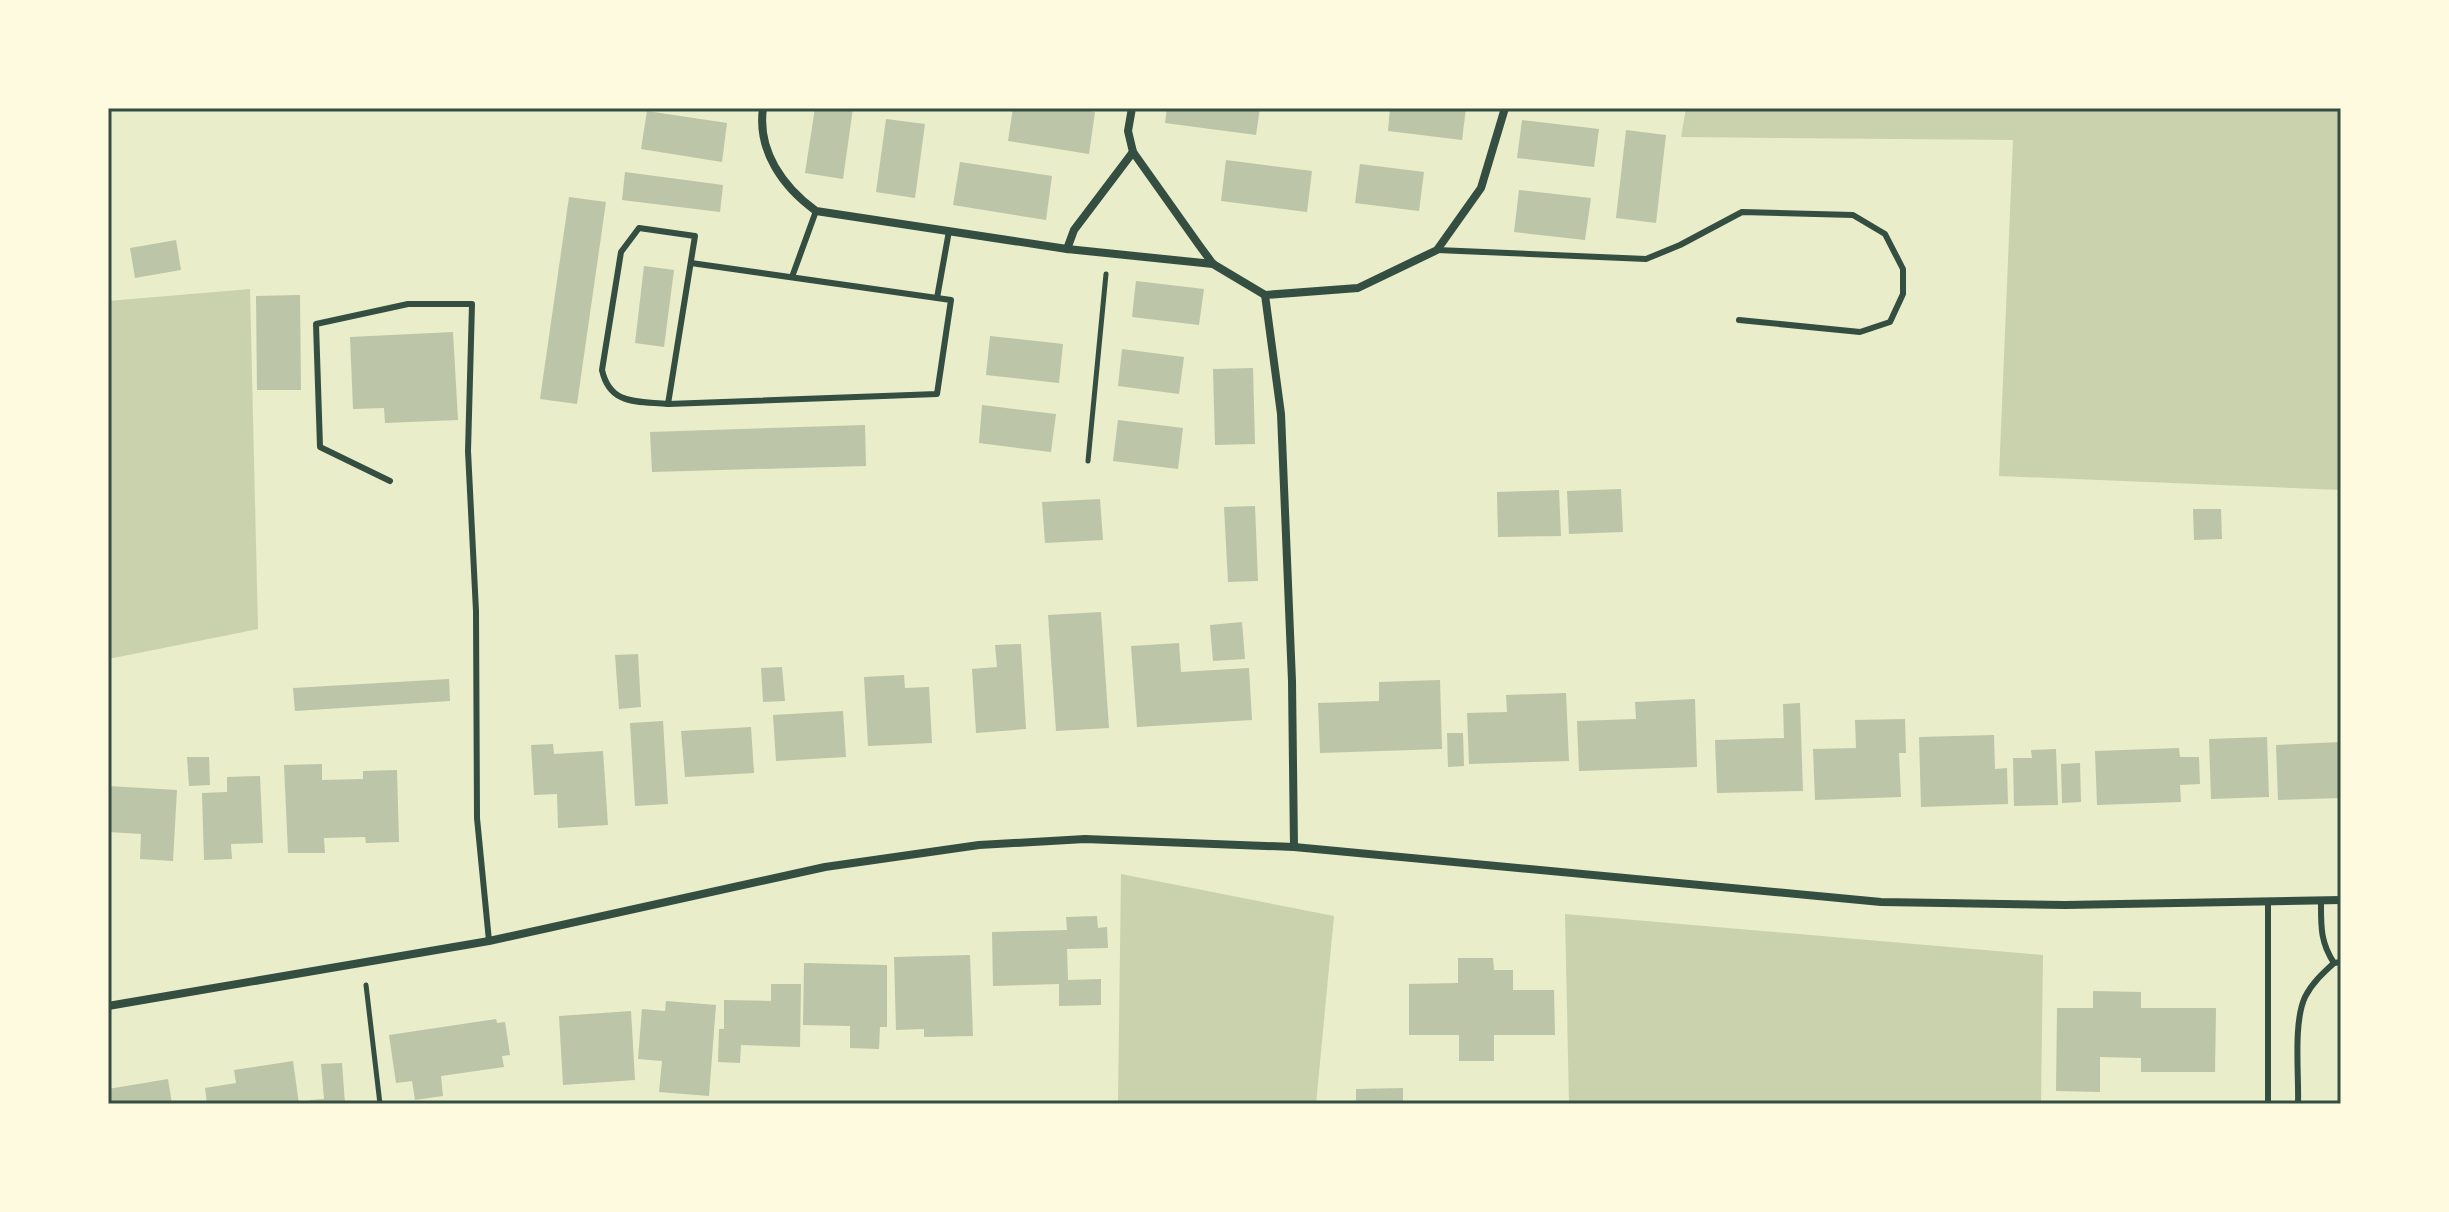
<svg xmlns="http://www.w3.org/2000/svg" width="2449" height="1212" font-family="Figtree,sans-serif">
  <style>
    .green { fill: #cad2ad }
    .building { fill: #bcc5a7 }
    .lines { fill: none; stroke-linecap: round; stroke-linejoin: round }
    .path { stroke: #344e41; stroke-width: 5 }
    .service { stroke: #344e41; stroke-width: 6 }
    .minor { stroke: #344e41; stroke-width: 8 }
    .neatline { fill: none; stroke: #344e41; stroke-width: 3 }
  </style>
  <rect width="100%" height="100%" fill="#e9edc9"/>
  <!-- green -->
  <g class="green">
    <polygon points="1686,108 2341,108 2341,490 1999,476 2013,140 1681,137"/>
    <polygon points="250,289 258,629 108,659 108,301"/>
    <polygon points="1121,874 1334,916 1316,1104 1118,1104"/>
    <polygon points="1565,914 2043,955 2041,1104 1569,1104"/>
  </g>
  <!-- building -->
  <g class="building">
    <polygon points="815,108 853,108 843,179 805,173"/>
    <polygon points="1013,108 1071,108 1095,112 1089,154 1008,141"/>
    <polygon points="1167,108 1260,108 1256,135 1165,123"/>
    <polygon points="1390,108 1466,108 1462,140 1388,131"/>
    <polygon points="647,111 727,123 722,162 641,149"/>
    <polygon points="886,119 925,124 915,198 876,192"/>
    <polygon points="1522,120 1599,129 1594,167 1517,158"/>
    <polygon points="1626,130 1666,135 1656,223 1616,218"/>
    <polygon points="1226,160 1312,171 1307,212 1221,201"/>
    <polygon points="960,162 1052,176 1046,220 953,205"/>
    <polygon points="1360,164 1424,172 1419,211 1355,203"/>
    <polygon points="625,172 723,185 720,212 622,200"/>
    <polygon points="1519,190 1591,198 1585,240 1514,232"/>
    <polygon points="569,197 606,202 577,404 540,399"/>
    <polygon points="176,240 181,270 135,278 130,248"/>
    <polygon points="644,266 674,270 664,347 635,343"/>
    <polygon points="1136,281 1204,289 1199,325 1132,317"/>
    <polygon points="300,295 301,390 257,390 256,296"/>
    <polygon points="453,332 458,420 385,423 384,408 353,409 350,337"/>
    <polygon points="990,336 1063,344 1059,383 986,375"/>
    <polygon points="1122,349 1184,357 1179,394 1118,386"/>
    <polygon points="1253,368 1255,444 1215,445 1213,369"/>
    <polygon points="982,405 1056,414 1051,452 979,443"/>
    <polygon points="1118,420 1183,428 1178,469 1113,461"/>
    <polygon points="865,425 866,466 652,472 650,432"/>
    <polygon points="1621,489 1623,532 1569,534 1567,491"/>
    <polygon points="1559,490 1561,536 1498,537 1497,492"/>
    <polygon points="1100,499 1103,540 1045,543 1042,502"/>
    <polygon points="1255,506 1258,581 1228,582 1224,507"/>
    <polygon points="2193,509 2221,509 2222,539 2194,540"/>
    <polygon points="1101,612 1109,728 1056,731 1048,615"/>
    <polygon points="1242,622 1245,659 1213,661 1210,625"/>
    <polygon points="1179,643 1181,672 1249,668 1252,720 1137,727 1131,646"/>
    <polygon points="1021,644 1026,729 976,733 972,669 997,667 995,645"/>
    <polygon points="638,654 641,707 619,709 615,655"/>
    <polygon points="782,667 785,701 763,702 761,668"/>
    <polygon points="904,675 905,688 929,687 932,743 868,746 864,677"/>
    <polygon points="449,679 450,701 295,711 293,688"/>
    <polygon points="1440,680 1442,749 1320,753 1318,703 1379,701 1379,682"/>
    <polygon points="1566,693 1569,761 1469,764 1467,713 1507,712 1506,695"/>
    <polygon points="1695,699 1697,767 1579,771 1577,721 1636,719 1635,702"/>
    <polygon points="1800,703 1803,791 1717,793 1715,740 1784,738 1783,704"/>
    <polygon points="843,711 846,757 776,761 773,715"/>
    <polygon points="1905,719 1906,753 1899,753 1901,797 1815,800 1813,749 1856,748 1855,720"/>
    <polygon points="663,721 668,804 635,806 630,723"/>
    <polygon points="751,727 754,773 685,777 681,731"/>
    <polygon points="1447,733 1463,733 1464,766 1448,767"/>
    <polygon points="1994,735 1995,769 2007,768 2008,804 1921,807 1919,737"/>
    <polygon points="2267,737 2269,797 2211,799 2209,739"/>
    <polygon points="2341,742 2341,798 2278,800 2276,745"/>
    <polygon points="553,744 554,754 603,751 608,825 558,828 557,794 534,795 531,745"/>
    <polygon points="2179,748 2180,757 2199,757 2200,784 2180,785 2181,802 2097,805 2095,751"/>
    <polygon points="2056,749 2058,805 2014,806 2013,758 2032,758 2031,750"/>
    <polygon points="187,757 209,757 210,785 189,786"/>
    <polygon points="2080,763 2081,802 2062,803 2061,764"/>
    <polygon points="322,764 322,780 363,779 363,771 397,770 399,842 366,843 365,837 324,838 325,853 288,853 284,765"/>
    <polygon points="260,776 263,843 231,844 232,859 204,860 202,793 227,792 227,777"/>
    <polygon points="108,786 177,790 173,861 140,859 141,834 108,832"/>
    <polygon points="1097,916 1098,928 1107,927 1108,948 1067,949 1068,980 1101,979 1101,1005 1059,1006 1059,984 993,986 992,932 1067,930 1066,917"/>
    <polygon points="970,955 973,1036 924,1037 924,1029 896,1030 894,957"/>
    <polygon points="1458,958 1493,958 1494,970 1513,970 1513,990 1554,990 1555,1035 1494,1035 1494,1061 1459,1061 1459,1035 1409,1035 1409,984 1458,983"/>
    <polygon points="804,963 887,965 887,1027 880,1027 879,1049 850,1048 850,1026 803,1025"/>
    <polygon points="771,984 801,984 800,1047 741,1045 740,1063 718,1062 719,1029 724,1029 724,1000 771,1001"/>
    <polygon points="2093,991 2141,992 2141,1008 2216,1008 2215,1072 2141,1072 2141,1058 2100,1057 2100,1092 2056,1091 2057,1008 2093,1008"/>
    <polygon points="666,1001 716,1005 709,1096 659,1092 662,1061 638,1059 642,1009 665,1011"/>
    <polygon points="631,1011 635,1080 563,1085 559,1016"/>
    <polygon points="496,1019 497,1023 505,1022 510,1055 502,1056 504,1067 441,1076 443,1096 415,1100 412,1081 396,1083 389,1035"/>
    <polygon points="293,1061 299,1104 207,1104 205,1088 236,1083 234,1070"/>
    <polygon points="342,1063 345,1104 310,1104 310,1100 324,1099 321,1064"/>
    <polygon points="168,1079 172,1104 108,1104 108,1089"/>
    <polygon points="1403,1088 1403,1104 1356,1104 1356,1089"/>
  </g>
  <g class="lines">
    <!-- path -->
    <g class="path">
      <polyline points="1088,461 1106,274"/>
      <polyline points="366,985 380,1104"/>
    </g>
    <!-- service -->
    <g class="service">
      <path d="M639,228L695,236L668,404C638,401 610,406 602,370L621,252Z"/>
      <polyline points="1437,250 1646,259 1680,245 1742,212 1853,215 1885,234 1903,269 1903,294 1890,322 1860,332 1739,320"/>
      <polyline points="792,277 816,211"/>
      <polyline points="937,298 949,231"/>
      <polyline points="668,404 937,394 951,300 691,263"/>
      <polyline points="390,481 320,447 316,324 408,304 472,304 468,451 476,611 477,818 489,941"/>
      <path d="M2321,901C2321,925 2320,942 2334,963L2341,962"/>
      <polyline points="2268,903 2268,1104"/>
      <path d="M2298,1104C2299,1074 2293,1023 2305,997C2312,983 2323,973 2334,963"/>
    </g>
    <!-- minor -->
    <g class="minor">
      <path d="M763,108C757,151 783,187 816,211L1067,249L1213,264"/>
      <polyline points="1132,108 1128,131 1133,152 1199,245 1213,264 1265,295"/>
      <polyline points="1067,249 1074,230 1133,152"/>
      <polyline points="1265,295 1281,414 1292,681 1294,847"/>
      <polyline points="1265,295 1358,288 1437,250 1481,188 1505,108"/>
      <polyline points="108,1006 489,941 825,867 979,845 1085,839 1294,847 1881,902 2065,905 2341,900"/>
    </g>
  </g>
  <!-- border -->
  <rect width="2449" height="1212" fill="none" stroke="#fefae0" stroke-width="220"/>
  <rect x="110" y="110" width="2229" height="992" class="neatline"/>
</svg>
